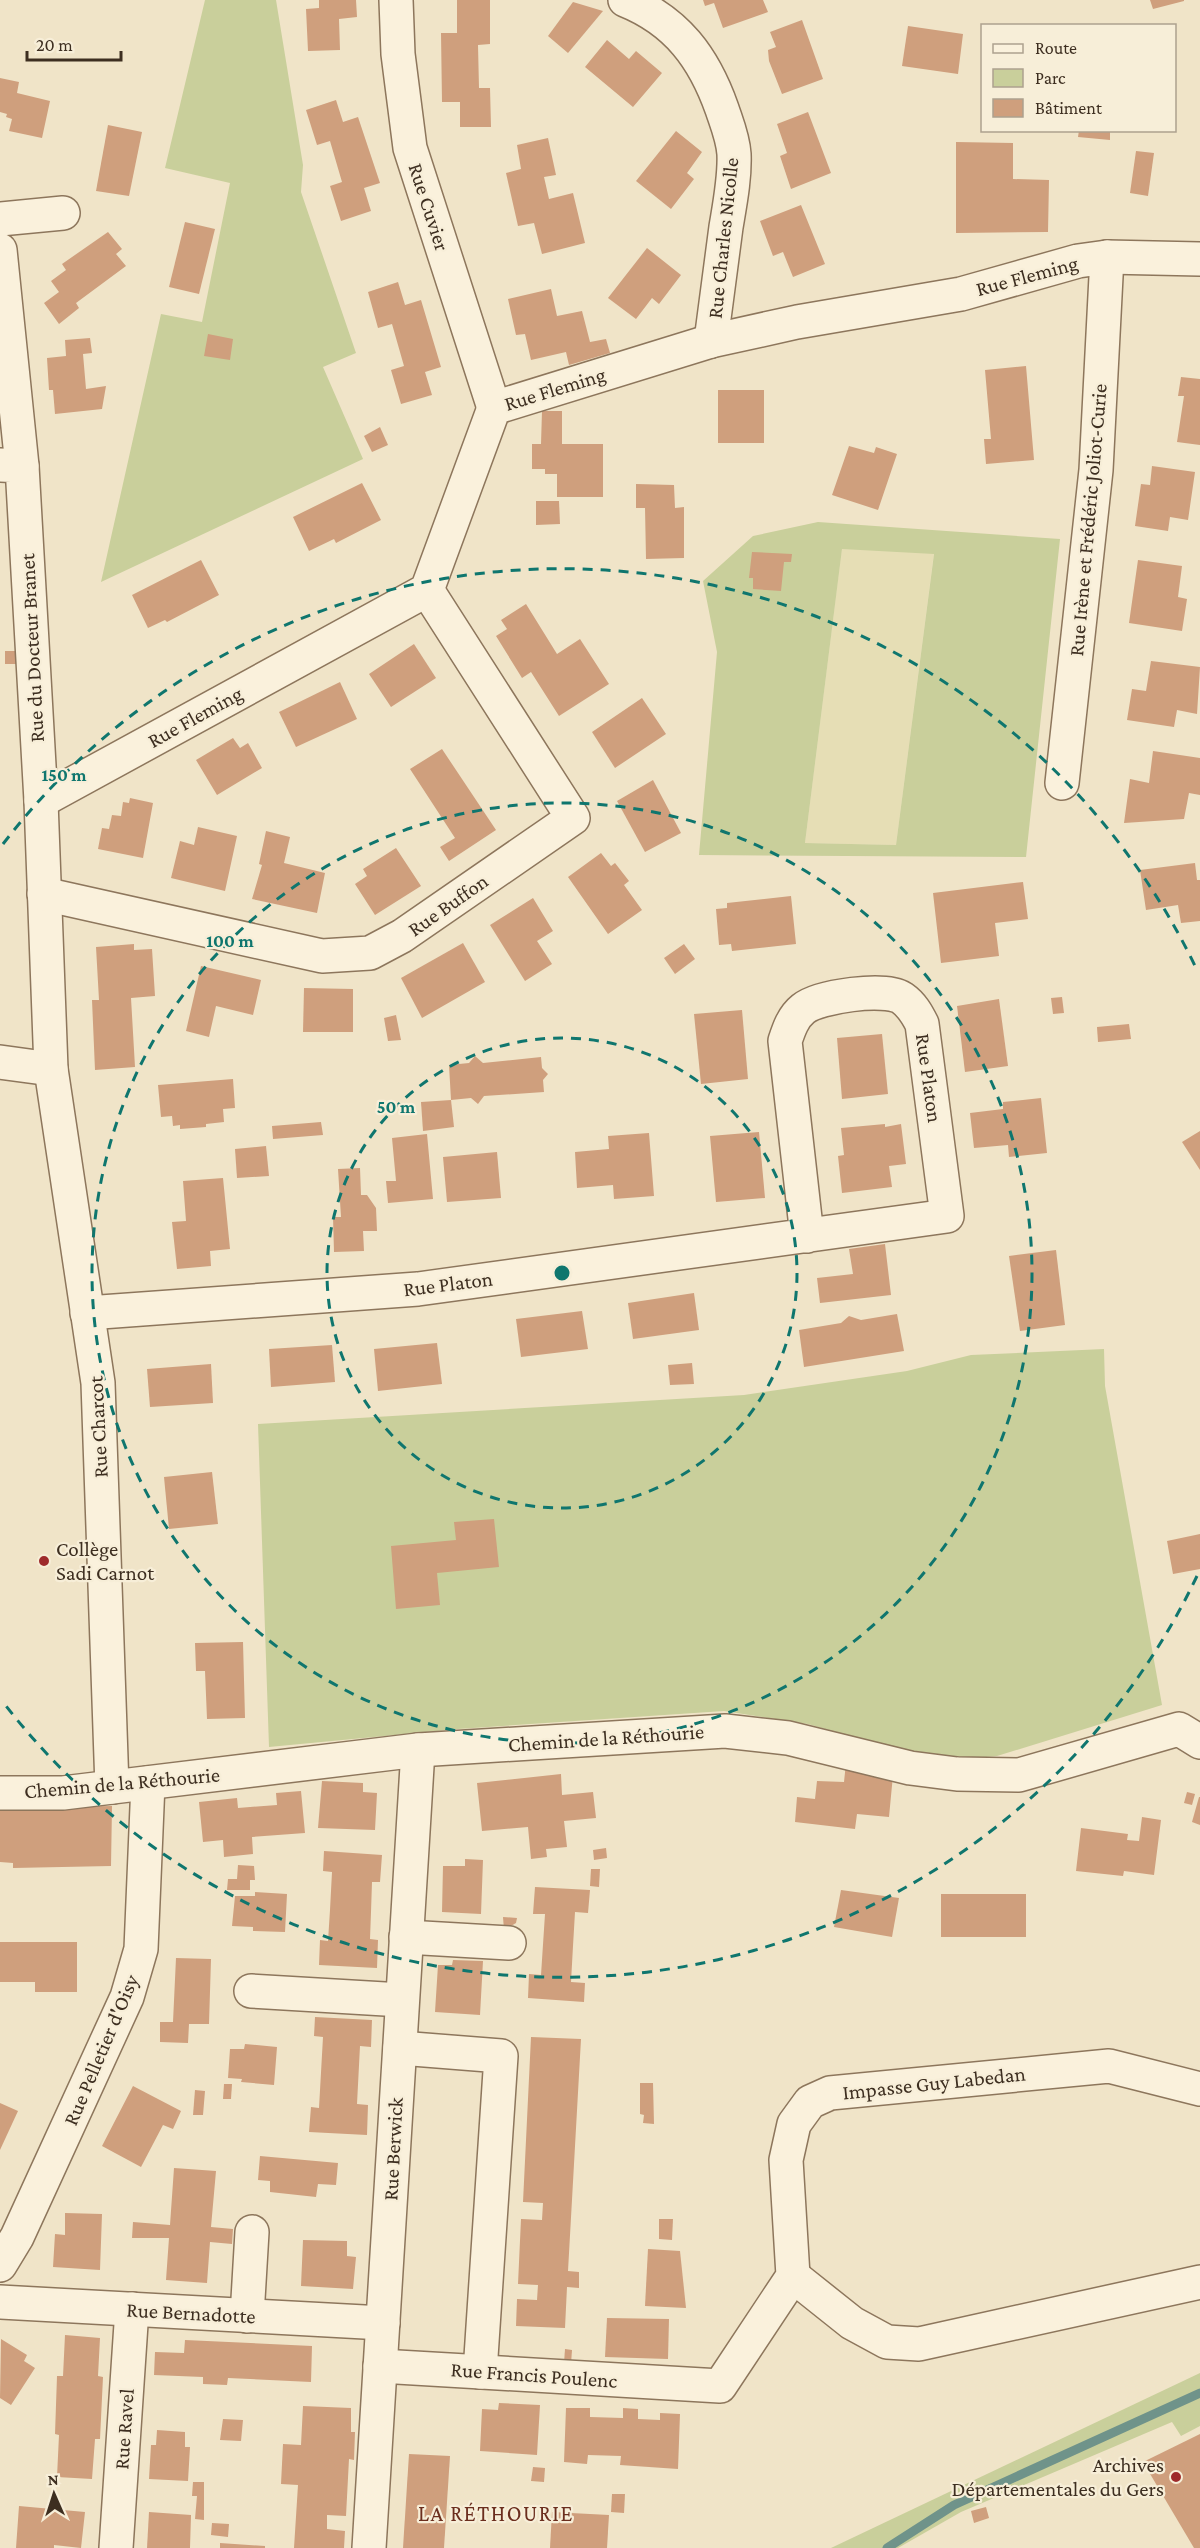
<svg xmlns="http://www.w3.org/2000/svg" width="1200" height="2548" font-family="'Crimson Pro',serif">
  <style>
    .farmland { fill: #e6deb5 }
    .green { fill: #c9cf9b; fill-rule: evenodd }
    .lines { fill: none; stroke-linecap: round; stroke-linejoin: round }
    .stream { stroke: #6f938a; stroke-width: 9 }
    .building { fill: #cf9f7d }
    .minor-casing { stroke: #8d765c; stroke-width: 36 }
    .minor { stroke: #faf1dc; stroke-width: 33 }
    .ring { fill: none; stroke: #0f766e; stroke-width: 3; stroke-dasharray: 10 8 }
    .poi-dot { fill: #9e2a2b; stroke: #f7eed8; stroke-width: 2 }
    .labels { text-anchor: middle; stroke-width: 4.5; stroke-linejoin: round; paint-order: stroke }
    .street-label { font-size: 21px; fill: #3d2e20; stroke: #f7eed8 }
    .poi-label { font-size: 21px; fill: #3d2e20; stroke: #f7eed8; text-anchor: start }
    .neighbourhood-label { font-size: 22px; letter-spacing: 1.5px; fill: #6b2e1e; stroke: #f7eed8 }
    .centre { fill: #0f766e; stroke: #f7eed8; stroke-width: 3 }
    .ring-label { font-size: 18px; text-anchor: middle; font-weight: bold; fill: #0f766e; stroke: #f7eed8; stroke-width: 4.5; stroke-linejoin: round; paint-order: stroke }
  </style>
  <rect width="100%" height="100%" fill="#f0e4c8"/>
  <!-- farmland -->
  <polygon class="farmland" points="842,548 934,553 896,845 805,843"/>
  <!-- green -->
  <g class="green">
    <polygon points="205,0 276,0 303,165 301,192 356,353 323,367 363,459 101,582 161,314 202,322 230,183 165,168"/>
    <path d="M818,522L1060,539L1026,857L699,855L717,652L703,581L753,536ZM842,549L934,554L896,845L805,843Z"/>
    <polygon points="1104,1349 1105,1386 1162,1705 997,1756 964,1759 916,1755 808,1724 724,1711 458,1729 269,1747 258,1424 744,1395 907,1371 971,1355"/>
    <polygon points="1200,2373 1200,2426 1181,2436 1172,2422 961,2512 898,2548 831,2548"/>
  </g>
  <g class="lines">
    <!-- stream -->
    <polyline class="stream" points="887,2548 954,2505 1200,2393"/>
  </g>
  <!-- building -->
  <g class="building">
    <polygon points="319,0 356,0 357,17 339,19 340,50 308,51 306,9 319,8"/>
    <polygon points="457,0 490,0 490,44 478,45 479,88 490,88 491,127 460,127 460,102 442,102 441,33 457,33"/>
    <polygon points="703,0 763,0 768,12 723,28 714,3 705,6"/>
    <polygon points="1150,0 1184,0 1184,1 1153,9"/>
    <polygon points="573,2 603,11 568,53 548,36"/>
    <polygon points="802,20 823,79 782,94 769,61 768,50 776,47 770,32"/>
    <polygon points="908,26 963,34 958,74 902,66"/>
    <polygon points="607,40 629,59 636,51 662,73 633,107 585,67"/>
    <polygon points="0,78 19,82 17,93 50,101 42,138 9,131 12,119 6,117 7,114 0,112"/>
    <polygon points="336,100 343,122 358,117 380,183 364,188 371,211 341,221 330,186 342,182 330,141 317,145 306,110"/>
    <polygon points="808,112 831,173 791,189 780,156 787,153 777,124"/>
    <polygon points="108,125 142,132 129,196 96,191"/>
    <polygon points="1079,130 1110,130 1110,140 1078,137"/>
    <polygon points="676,131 702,152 687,173 694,179 671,209 636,181"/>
    <polygon points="548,138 556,175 544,177 549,199 573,193 585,243 542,254 534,223 518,226 506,173 521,169 517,145"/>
    <polygon points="956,142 1013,143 1013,179 1049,180 1048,232 956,233"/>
    <polygon points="1136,151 1154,153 1148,196 1130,193"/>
    <polygon points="801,205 825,264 793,277 783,252 773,256 760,221"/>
    <polygon points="185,222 215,229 199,294 169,287"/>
    <polygon points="108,232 122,249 116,254 126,266 76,303 79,308 59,324 44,303 59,292 51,281 66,270 62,264"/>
    <polygon points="647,248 681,275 659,304 652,298 636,319 608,298"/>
    <polygon points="398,282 405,305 421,300 441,367 425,372 432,395 401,404 391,370 404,366 392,324 378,328 368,292"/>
    <polygon points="551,289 557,316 582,311 590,342 606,339 610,353 569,365 566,352 531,360 525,334 516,335 508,299"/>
    <polygon points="208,334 233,339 230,360 204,356"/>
    <polygon points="90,338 92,353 83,354 86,389 106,386 102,409 55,414 53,390 49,390 47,358 66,356 65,340"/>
    <polygon points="1026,366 1034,460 986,464 984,439 991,439 985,370"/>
    <polygon points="1181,377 1200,379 1200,445 1177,442 1184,396 1178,396"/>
    <rect x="718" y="390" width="46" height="53"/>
    <polygon points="542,411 562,411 562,444 603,444 603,497 557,497 557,474 545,474 545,469 532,469 532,444 541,444"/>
    <polygon points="380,427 388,445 372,452 364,436"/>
    <polygon points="849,446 874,453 876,447 897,454 878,510 832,495"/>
    <polygon points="1152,466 1195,472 1188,520 1170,517 1168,531 1135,526 1141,484 1150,485"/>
    <polygon points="362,483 381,520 336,543 334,539 309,551 293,517"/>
    <polygon points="636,484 674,485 675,508 684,507 684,558 646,559 645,508 636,508"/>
    <polygon points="536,501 559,501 560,524 536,525"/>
    <polygon points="752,552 792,554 791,562 784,562 781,591 753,589 753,578 749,578"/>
    <polygon points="201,560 219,595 167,622 165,620 148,628 132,595"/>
    <polygon points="1138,560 1182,566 1178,597 1187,599 1182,631 1129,623"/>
    <polygon points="526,604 557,654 580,639 609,684 559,716 531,672 522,678 496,636 507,629 501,620"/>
    <polygon points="414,644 436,678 391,707 369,674"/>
    <rect x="5" y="651" width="16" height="13"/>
    <polygon points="1151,661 1200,667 1197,714 1177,710 1174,727 1127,720 1132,689 1146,691"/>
    <polygon points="340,682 357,719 296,747 279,712"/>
    <polygon points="642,698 666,734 615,768 592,732"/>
    <polygon points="233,738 240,748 248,743 262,768 217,795 196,760"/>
    <polygon points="442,749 496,830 449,861 440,847 455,838 410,769"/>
    <polygon points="1153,751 1200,758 1200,795 1189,793 1184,819 1124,823 1130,779 1149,783"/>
    <polygon points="653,780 681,833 645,852 617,801"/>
    <polygon points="130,798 153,803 143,858 98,849 102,828 109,829 112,815 121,816 123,802 129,803"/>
    <polygon points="198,827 237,836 225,891 171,878 180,841 194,845"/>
    <polygon points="266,831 290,837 284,863 325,873 317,913 252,899 262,865 259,864"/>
    <polygon points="396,848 421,886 375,915 355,884 367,876 363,869"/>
    <polygon points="601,853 611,866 615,863 629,881 624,885 642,910 608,934 568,877"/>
    <polygon points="1195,863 1197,880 1200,880 1200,921 1181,923 1178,905 1146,910 1140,870"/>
    <polygon points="1023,882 1028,919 995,923 999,956 941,963 933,893"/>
    <polygon points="791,896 796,944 732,951 731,944 719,945 716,909 727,908 727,903"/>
    <polygon points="533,898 553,931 537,941 552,964 525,981 490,925"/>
    <polygon points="463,943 485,982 422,1018 401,978"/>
    <polygon points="134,944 134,950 152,949 155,996 131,998 135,1067 95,1070 92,1000 99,1000 96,947"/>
    <polygon points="684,944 695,959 675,974 664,958"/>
    <polygon points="201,966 261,980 253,1015 216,1006 209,1037 186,1031"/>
    <polygon points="304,988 353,989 353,1032 303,1032"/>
    <polygon points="1062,997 1064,1013 1053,1014 1051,998"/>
    <polygon points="999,999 1008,1066 965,1072 957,1006"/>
    <polygon points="742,1010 748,1079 701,1084 694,1014"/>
    <polygon points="396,1015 401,1040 388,1041 384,1018"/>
    <polygon points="1129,1024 1131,1039 1098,1042 1097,1027"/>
    <polygon points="882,1034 888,1094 842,1099 837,1038"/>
    <polygon points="475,1056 483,1063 541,1057 542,1068 548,1074 543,1080 544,1092 484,1096 478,1104 471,1098 451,1100 449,1065 469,1063"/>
    <polygon points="233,1079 235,1108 223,1109 224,1122 206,1124 206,1127 180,1129 180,1125 173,1126 172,1116 161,1117 158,1085"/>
    <polygon points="1041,1098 1047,1153 1009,1157 1008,1145 974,1148 970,1113 1003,1109 1003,1102"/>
    <polygon points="451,1100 454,1127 423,1131 421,1102"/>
    <polygon points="321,1122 323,1135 273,1139 272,1126"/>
    <polygon points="885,1124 885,1127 901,1124 906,1164 889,1166 892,1187 842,1193 838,1156 844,1155 841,1128"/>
    <polygon points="1200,1131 1200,1170 1182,1142"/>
    <polygon points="759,1132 765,1198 716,1202 710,1136"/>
    <polygon points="649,1133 654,1196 614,1199 613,1185 577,1188 575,1152 609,1149 608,1136"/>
    <polygon points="427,1134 433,1199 388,1203 386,1181 396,1181 392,1138"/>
    <polygon points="266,1146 269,1176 237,1178 235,1149"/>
    <polygon points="497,1152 501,1198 447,1202 443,1157"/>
    <polygon points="360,1168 361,1195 367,1195 376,1208 377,1231 363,1231 364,1251 334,1252 333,1217 341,1217 338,1169"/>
    <polygon points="223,1178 230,1249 210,1251 211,1266 177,1269 172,1222 186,1221 183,1181"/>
    <polygon points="885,1244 891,1295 820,1303 817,1278 853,1274 849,1249"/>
    <polygon points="1056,1250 1065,1325 1020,1331 1009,1256"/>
    <polygon points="694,1293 699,1330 633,1339 628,1303"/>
    <polygon points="582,1311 588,1349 521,1357 516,1319"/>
    <polygon points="897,1314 904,1351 804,1367 799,1330 841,1323 849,1316 861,1320"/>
    <polygon points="437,1343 442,1384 378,1391 374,1349"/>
    <polygon points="332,1345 335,1382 271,1387 269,1349"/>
    <polygon points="692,1363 694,1384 670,1385 668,1365"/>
    <polygon points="211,1364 213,1403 150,1407 147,1369"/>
    <polygon points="212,1472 218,1524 169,1529 164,1477"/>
    <polygon points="494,1519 499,1567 437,1573 440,1605 396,1609 391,1546 456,1540 454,1522"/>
    <polygon points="1200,1534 1200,1569 1173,1574 1167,1541"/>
    <polygon points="243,1642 245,1718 207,1719 205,1671 196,1671 195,1643"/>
    <polygon points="846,1763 893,1775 889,1817 857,1814 855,1829 795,1822 797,1797 815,1799 817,1781 844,1782"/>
    <polygon points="561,1774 562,1795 593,1792 596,1818 564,1821 567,1847 546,1849 547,1857 531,1859 528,1827 482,1831 477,1783"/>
    <polygon points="322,1781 363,1783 363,1792 377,1793 375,1830 318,1828"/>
    <polygon points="301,1791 305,1833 252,1837 253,1854 224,1857 223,1840 203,1842 199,1802 237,1798 238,1808 277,1805 276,1793"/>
    <polygon points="1187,1792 1195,1794 1192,1805 1184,1803"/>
    <polygon points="1199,1797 1200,1797 1200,1825 1192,1822"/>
    <polygon points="112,1806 111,1866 13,1868 13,1863 0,1862 0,1808"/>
    <polygon points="1142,1817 1161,1820 1154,1875 1124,1871 1123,1876 1076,1871 1081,1828 1128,1834 1127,1840 1139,1841"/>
    <polygon points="606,1848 607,1858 594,1860 593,1850"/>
    <polygon points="324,1851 382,1855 380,1882 372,1882 371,1912 370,1939 378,1940 377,1968 319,1965 320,1940 328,1941 330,1910 332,1872 323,1871"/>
    <polygon points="465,1859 483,1860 481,1914 442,1912 443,1866 465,1866"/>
    <polygon points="238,1865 254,1866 255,1880 250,1880 250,1890 227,1890 228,1879 237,1879"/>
    <polygon points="591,1869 600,1869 599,1887 590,1886"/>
    <polygon points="535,1887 590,1890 588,1913 575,1912 573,1946 571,1982 585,1983 584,2002 528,1998 529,1974 541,1975 545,1914 533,1914"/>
    <polygon points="841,1890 899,1898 892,1937 834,1927"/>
    <polygon points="255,1892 287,1894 285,1932 253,1931 253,1927 232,1926 235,1896 255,1896"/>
    <rect x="941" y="1894" width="85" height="43"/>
    <polygon points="503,1917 517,1918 516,1923 504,1930"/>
    <polygon points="0,1942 77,1942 77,1992 35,1992 35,1982 0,1982"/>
    <polygon points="176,1958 211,1959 209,2024 189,2024 188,2043 160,2042 160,2022 173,2022"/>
    <polygon points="453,1960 483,1961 480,2015 435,2012 438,1965 452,1965"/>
    <polygon points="315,2017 372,2020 371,2047 360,2046 357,2104 368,2105 367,2135 309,2132 311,2107 319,2108 323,2037 314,2036"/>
    <polygon points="531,2037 581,2039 568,2271 579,2272 579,2288 567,2287 565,2328 516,2326 517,2299 537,2300 538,2285 518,2284 521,2219 542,2220 543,2203 523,2202"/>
    <polygon points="245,2044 277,2047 274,2085 241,2082 242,2079 228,2078 230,2049 244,2049"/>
    <polygon points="640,2083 653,2083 654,2124 643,2123 644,2115 640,2114"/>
    <polygon points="224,2084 232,2084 231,2099 223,2099"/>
    <polygon points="133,2086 181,2111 173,2129 163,2125 141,2167 102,2146"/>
    <polygon points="195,2090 205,2091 203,2115 193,2115"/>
    <polygon points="0,2103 18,2111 0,2150"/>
    <polygon points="260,2156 338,2163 336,2185 318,2184 316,2197 270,2192 270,2181 258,2180"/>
    <polygon points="174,2168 216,2171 211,2227 233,2229 232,2244 210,2242 207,2283 166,2280 169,2238 132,2238 133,2222 170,2225"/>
    <polygon points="65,2213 102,2214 100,2270 53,2267 55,2234 65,2235"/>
    <polygon points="659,2219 673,2219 672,2240 659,2239"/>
    <polygon points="303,2240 347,2241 347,2256 356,2257 353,2289 301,2286"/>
    <polygon points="648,2249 680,2251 686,2308 645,2306"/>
    <polygon points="607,2318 669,2319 668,2359 605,2357"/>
    <polygon points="65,2335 100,2338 98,2376 103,2377 100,2439 95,2439 92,2479 57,2477 59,2435 55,2434 57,2376 63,2376"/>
    <polygon points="1,2339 27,2355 24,2361 35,2368 11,2405 0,2398"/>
    <polygon points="185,2340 312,2346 311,2382 228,2378 227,2385 203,2384 203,2377 154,2375 155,2352 184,2353"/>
    <polygon points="565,2349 572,2350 571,2364 564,2363"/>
    <polygon points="499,2403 540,2405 537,2455 480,2451 482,2409 498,2410"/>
    <polygon points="303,2406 351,2408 351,2432 355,2432 354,2460 349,2459 346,2516 327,2515 327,2529 345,2531 344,2548 294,2548 298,2485 281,2484 283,2444 301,2445"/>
    <polygon points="566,2408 590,2408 590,2417 623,2418 623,2408 638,2409 638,2419 660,2420 660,2413 680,2414 678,2469 620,2465 621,2456 588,2455 587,2464 564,2462"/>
    <polygon points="223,2419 243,2420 241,2441 220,2440"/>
    <polygon points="157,2430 185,2432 185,2447 190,2447 188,2481 149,2479 151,2445 156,2445"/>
    <polygon points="1200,2434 1200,2548 1194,2548 1143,2462"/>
    <polygon points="409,2454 450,2456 444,2548 403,2548"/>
    <polygon points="533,2467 545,2468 544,2482 531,2481"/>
    <polygon points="193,2482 204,2482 204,2520 195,2519 197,2496 192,2496"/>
    <polygon points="612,2494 625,2494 624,2513 611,2512"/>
    <polygon points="19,2506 85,2512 81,2548 54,2545 54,2548 16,2548"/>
    <polygon points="986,2507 989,2518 974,2523 971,2511"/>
    <polygon points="149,2512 191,2515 190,2548 147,2548"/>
    <polygon points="552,2512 609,2515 607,2548 550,2548"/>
    <polygon points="212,2523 229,2524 228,2537 211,2535"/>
    <polygon points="220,2543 265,2546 265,2548 220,2548"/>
  </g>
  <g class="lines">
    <!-- minor casing -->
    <g class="minor-casing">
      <g id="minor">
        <polyline points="396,0 398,54 410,148 494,408"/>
        <path d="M625,0C677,21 704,58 722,109C727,124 733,138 734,154C735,178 730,203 726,227C721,265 716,303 711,341"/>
        <polyline points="0,219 63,213"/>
        <polyline points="0,250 22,466"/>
        <polyline points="0,465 22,466 41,801 51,1069 98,1383 112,1787"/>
        <polyline points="1062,783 1096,470 1107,257"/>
        <polyline points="41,801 427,590 494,408 711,341 797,322 961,294 1078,261 1107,257 1200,259"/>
        <polyline points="44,894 322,956 370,953 402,936 573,818 427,590"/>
        <polyline points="0,1062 51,1069"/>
        <path d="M87,1313L418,1289L947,1216L922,1024C917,1014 912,1005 902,998C885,987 819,996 803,1009C793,1017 789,1029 785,1041L807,1236"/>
        <polyline points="0,1793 63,1793 418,1750 725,1731 788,1738 910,1768 957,1774 1019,1775 1179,1729 1200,1742"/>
        <polyline points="406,1937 509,1943"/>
        <polyline points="251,1991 402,2000"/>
        <polyline points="400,2048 501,2056 480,2372"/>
        <polyline points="0,2265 17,2237 127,1997 141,1949 148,1783"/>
        <polyline points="793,2276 852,2323 887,2342 919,2344 1200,2282"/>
        <polyline points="0,2302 383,2323"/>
        <polyline points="247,2316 252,2232"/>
        <polyline points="380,2366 720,2386 793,2276 786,2160 794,2124 810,2102 830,2093 1109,2066 1200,2089"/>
        <polyline points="116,2548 132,2309"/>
        <polyline points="369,2548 418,1750"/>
      </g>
    </g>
    <!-- minor -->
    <use href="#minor" class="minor"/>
  </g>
  <!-- distance rings -->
  <g class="ring">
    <circle cx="562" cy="1273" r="235"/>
    <circle cx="562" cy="1273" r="470"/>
    <path d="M1197 1576A704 704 0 0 1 3 1702M3 844A704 704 0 0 1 1197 970"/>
  </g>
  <!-- markers -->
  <g class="poi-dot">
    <circle cx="44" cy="1561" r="6"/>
    <circle cx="1176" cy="2477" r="6"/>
  </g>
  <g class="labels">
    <!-- street labels -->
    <g class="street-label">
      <text transform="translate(429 207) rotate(72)" y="7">Rue Cuvier</text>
      <text transform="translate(723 238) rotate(-84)" y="7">Rue Charles Nicolle</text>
      <text transform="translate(1027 276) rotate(-15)" y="7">Rue Fleming</text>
      <text transform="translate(555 389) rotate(-17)" y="7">Rue Fleming</text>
      <text transform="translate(1088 520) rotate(-85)" y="7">Rue Irène et Frédéric Joliot-Curie</text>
      <text transform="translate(32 648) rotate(-93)" y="7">Rue du Docteur Branet</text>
      <text transform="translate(195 717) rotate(-29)" y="7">Rue Fleming</text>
      <text transform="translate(448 905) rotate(-35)" y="7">Rue Buffon</text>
      <text transform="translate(929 1078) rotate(82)" y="7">Rue Platon</text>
      <text transform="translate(448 1284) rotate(-7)" y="7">Rue Platon</text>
      <text transform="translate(98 1427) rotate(-93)" y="7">Rue Charcot</text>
      <text transform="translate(606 1738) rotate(-4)" y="7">Chemin de la Réthourie</text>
      <text transform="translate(122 1783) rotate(-5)" y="7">Chemin de la Réthourie</text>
      <text transform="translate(101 2050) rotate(-67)" y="7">Rue Pelletier d'Oisy</text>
      <text transform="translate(934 2083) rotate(-6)" y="7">Impasse Guy Labedan</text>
      <text transform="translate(393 2149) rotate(-87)" y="7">Rue Berwick</text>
      <text transform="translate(191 2313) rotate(3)" y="7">Rue Bernadotte</text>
      <text transform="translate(534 2375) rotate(4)" y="7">Rue Francis Poulenc</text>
      <text transform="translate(124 2429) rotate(-86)" y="7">Rue Ravel</text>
    </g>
    <!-- poi labels -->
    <g class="poi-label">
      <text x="56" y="1556">Collège<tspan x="56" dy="24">Sadi Carnot</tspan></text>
      <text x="1164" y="2472" text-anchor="end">Archives<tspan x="1164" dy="24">Départementales du Gers</tspan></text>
    </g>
    <!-- neighbourhood labels -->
    <g class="neighbourhood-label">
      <text x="496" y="2521">LA RÉTHOURIE</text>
    </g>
  </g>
  <circle cx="562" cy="1273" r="9" class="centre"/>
  <g class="ring-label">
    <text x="64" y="781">150 m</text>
    <text x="230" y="947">100 m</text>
    <text x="396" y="1113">50 m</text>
  </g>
  <!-- legend -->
  <rect x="981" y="24" width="195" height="108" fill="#f7eed8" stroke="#ada18e" stroke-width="1.5"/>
  <rect x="993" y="44" width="30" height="9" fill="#faf1dc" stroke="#ada18e" stroke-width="1.5"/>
  <text x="1035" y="54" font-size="18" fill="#3d2e20">Route</text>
  <rect x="993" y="69" width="30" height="18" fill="#c9cf9b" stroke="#ada18e" stroke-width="1.5"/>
  <text x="1035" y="84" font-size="18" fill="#3d2e20">Parc</text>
  <rect x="993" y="99" width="30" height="18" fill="#cf9f7d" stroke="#ada18e" stroke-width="1.5"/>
  <text x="1035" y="114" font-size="18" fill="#3d2e20">Bâtiment</text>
  <!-- north arrow -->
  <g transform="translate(54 2494) rotate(357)" stroke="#f7eed8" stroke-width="4.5" paint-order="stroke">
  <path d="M0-4.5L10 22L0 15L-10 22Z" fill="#3d2e20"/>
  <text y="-9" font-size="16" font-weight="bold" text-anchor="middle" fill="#3d2e20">N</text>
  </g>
  <!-- scale -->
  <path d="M27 51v9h94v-9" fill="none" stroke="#3d2e20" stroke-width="3"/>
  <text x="36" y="51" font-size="18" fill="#3d2e20" stroke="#f7eed8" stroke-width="4.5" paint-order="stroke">20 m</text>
</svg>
